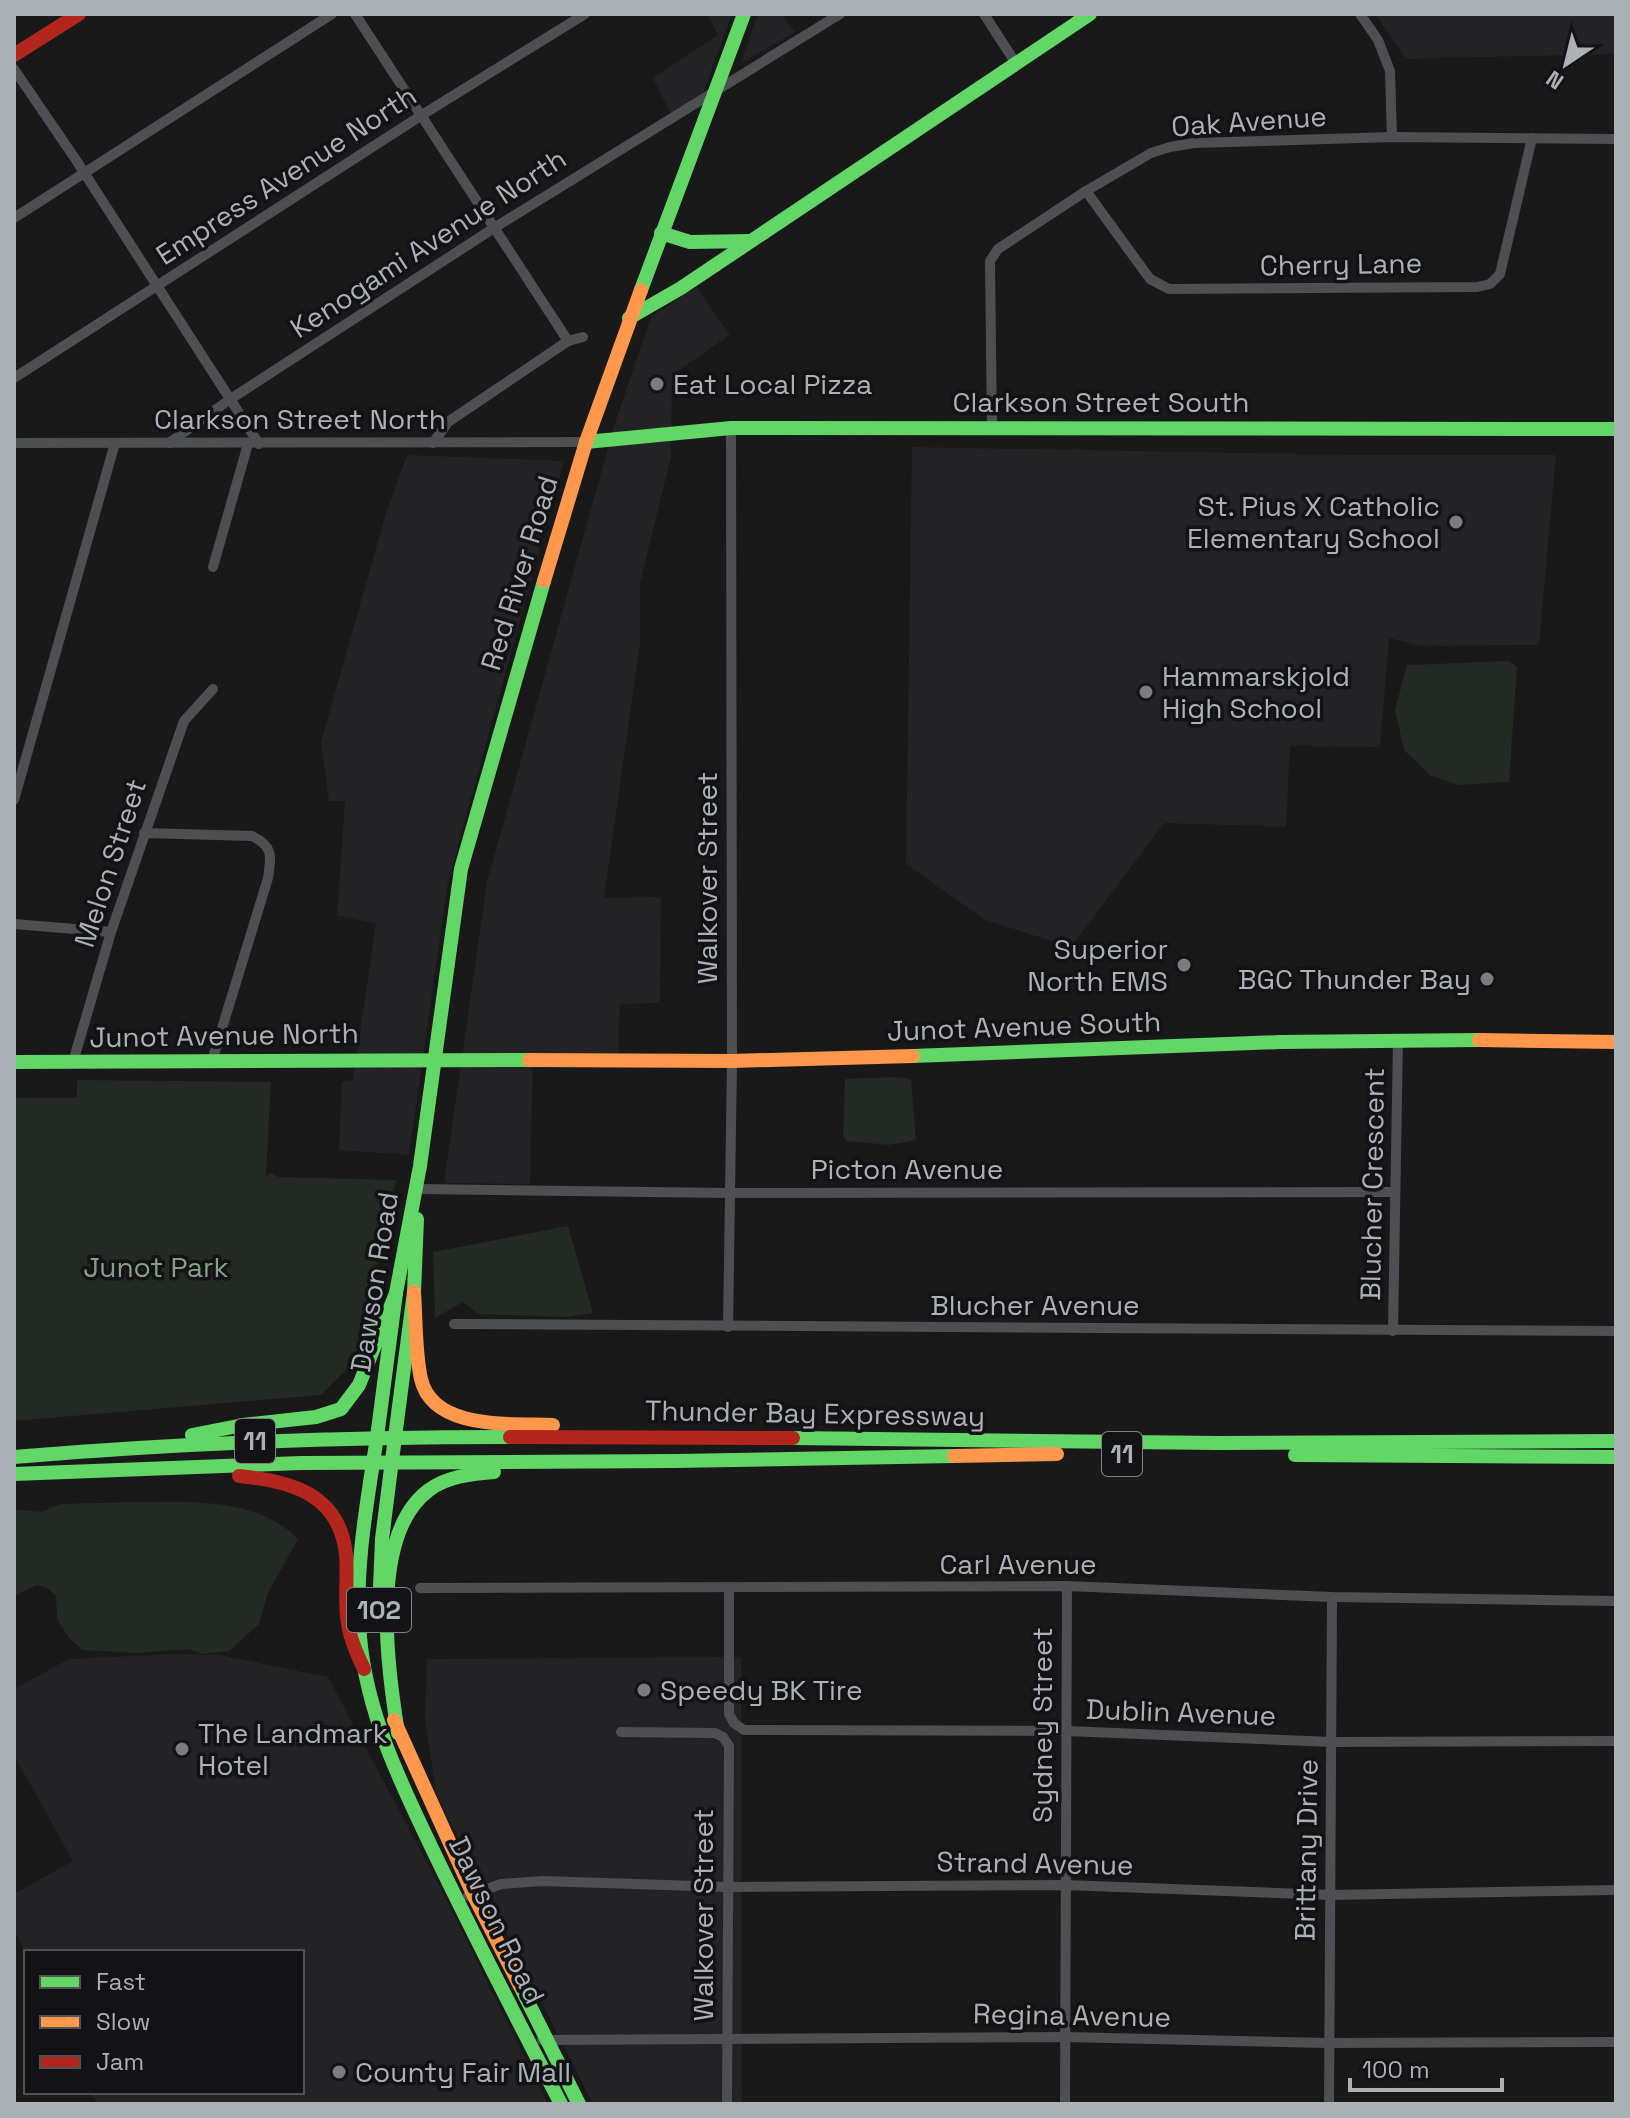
<svg xmlns="http://www.w3.org/2000/svg" width="1630" height="2118" font-family="'Space Grotesk',sans-serif">
  <style>
    .built { fill: #232325 }
    .green { fill: #232923 }
    .lines { fill: none; stroke-linecap: round; stroke-linejoin: round }
    .street { stroke: #4e4f52; stroke-width: 10 }
    .fast { stroke: #63d668; stroke-width: 14 }
    .slow { stroke: #ff974d; stroke-width: 14 }
    .jam { stroke: #b3261e; stroke-width: 14 }
    .poi-dot { fill: #797c80; stroke: #131315; stroke-width: 3 }
    .labels { text-anchor: middle; stroke-width: 7; stroke-linejoin: round; paint-order: stroke }
    .shield { fill: #131315; stroke: #7e8287; stroke-width: 2 }
    .shield-label { font-size: 26px; font-weight: bold; fill: #acb1b8 }
    .street-label { font-size: 28px; fill: #acb1b8; stroke: #131315 }
    .poi-label { font-size: 28px; fill: #acb1b8; stroke: #131315; text-anchor: start }
    .park-label { font-size: 28px; fill: #86a086; stroke: #131315 }
  </style>
  <rect width="100%" height="100%" fill="#191919"/>
  <!-- built -->
  <g class="built">
    <polygon points="707,14 732,14 703,93 671,114 653,78 718,35"/>
    <polygon points="758,14 781,14 795,32 741,63"/>
    <polygon points="1375,14 1616,14 1616,46 1614,54 1406,59"/>
    <polygon points="696,287 730,335 672,375 671,457 640,583 640,643 604,898 661,897 660,1003 620,1004 618,1054 533,1055 530,1184 444,1183 487,882 615,423 651,317"/>
    <polygon points="912,447 1362,455 1556,455 1539,645 1422,646 1389,638 1380,747 1290,746 1286,827 1164,823 1071,947 985,920 906,864"/>
    <polygon points="407,455 564,461 448,882 409,1155 339,1150 342,1082 353,1081 376,923 337,916 345,801 329,801 321,742 386,513"/>
    <polygon points="177,1654 220,1655 328,1677 441,1889 548,2104 97,2104 91,2092 302,2092 302,1952 26,1953 14,1930 14,1894 73,1861 14,1755 14,1689 69,1659"/>
    <polygon points="741,1657 742,2104 593,2104 436,1794 425,1719 427,1659"/>
  </g>
  <!-- green -->
  <g class="green">
    <polygon points="1509,661 1517,667 1509,782 1459,785 1430,775 1404,750 1395,710 1407,665"/>
    <polygon points="896,1077 911,1079 916,1140 889,1145 846,1141 843,1135 845,1079"/>
    <polygon points="77,1080 271,1082 266,1176 272,1173 278,1177 396,1180 356,1360 321,1395 14,1421 14,1098 77,1098"/>
    <polygon points="568,1226 593,1313 567,1317 479,1314 463,1302 435,1318 433,1252"/>
    <path d="M133,1502C189,1502 255,1496 298,1539L268,1593L259,1624L229,1651L202,1654L189,1649L136,1653L83,1650L69,1638L57,1619L56,1596L49,1589L37,1585L14,1596V1509L41,1512L60,1504Z"/>
  </g>
  <g class="lines">
    <!-- street -->
    <g class="street">
      <polyline points="355,14 568,341"/>
      <polyline points="984,14 1015,62"/>
      <polyline points="1360,14 1378,40 1390,71 1392,137"/>
      <polyline points="14,69 76,160 259,444"/>
      <polyline points="1086,191 1150,279 1169,289 1477,287 1490,284 1500,274 1532,138"/>
      <polyline points="14,218 332,14"/>
      <polyline points="14,378 422,115 585,14"/>
      <polyline points="992,428 990,261 998,249 1086,191 1151,153 1170,147 1194,143 1392,137 1616,139"/>
      <polyline points="14,443 586,442"/>
      <polyline points="169,443 229,400 494,228 840,14"/>
      <polyline points="433,443 448,422 568,341 583,337"/>
      <polyline points="213,567 248,444"/>
      <polyline points="14,800 115,443"/>
      <path d="M144,833L252,836C274,847 271,856 268,878L212,1061"/>
      <polyline points="14,924 111,932"/>
      <polyline points="73,1062 111,932 184,721 213,689"/>
      <polyline points="419,1189 729,1193 1395,1192"/>
      <polyline points="454,1324 1616,1331"/>
      <polyline points="728,1327 732,1061 731,428"/>
      <polyline points="1393,1331 1398,1039"/>
      <polyline points="420,1588 1067,1586 1332,1597 1616,1601"/>
      <polyline points="729,1589 729,1714 734,1723 744,1730 1067,1731 1332,1742 1616,1741"/>
      <polyline points="621,1732 715,1733 723,1737 729,1746 727,2104"/>
      <polyline points="468,1896 501,1884 542,1881 727,1887 1065,1885 1330,1895 1616,1890"/>
      <polyline points="542,2040 1065,2037 1328,2043 1616,2042"/>
      <polyline points="1065,2104 1067,1586"/>
      <polyline points="1329,2104 1332,1597"/>
    </g>
    <!-- fast -->
    <g class="fast">
      <polyline points="661,233 690,242 751,241"/>
      <polyline points="641,290 744,14"/>
      <polyline points="629,318 681,288 1090,14"/>
      <polyline points="586,442 731,428 1616,429"/>
      <polyline points="913,1056 1280,1042 1479,1040"/>
      <polyline points="14,1062 529,1060"/>
      <polyline points="192,1435 243,1425 316,1417 341,1409 359,1385 396,1293"/>
      <polyline points="377,1437 396,1293 420,1166 461,869 544,581"/>
      <path d="M377,1437C367,1503 354,1570 360,1637C367,1718 405,1792 440,1865C479,1945 520,2025 561,2104"/>
      <polyline points="395,1437 414,1292 417,1219"/>
      <polyline points="793,1438 1217,1443 1616,1441"/>
      <polyline points="1295,1455 1616,1457"/>
      <path d="M14,1457C179,1443 344,1437 510,1437"/>
      <polyline points="14,1474 301,1463 675,1461 954,1456"/>
      <polyline points="379,1611 382,1539 395,1437"/>
      <path d="M398,1733C388,1669 368,1535 429,1490C448,1476 471,1474 494,1472"/>
      <polyline points="520,1986 579,2104"/>
    </g>
    <!-- slow -->
    <g class="slow">
      <polyline points="544,581 586,442 641,290"/>
      <polyline points="1479,1040 1616,1042"/>
      <polyline points="529,1060 732,1061 913,1056"/>
      <path d="M414,1292C416,1320 415,1352 421,1379C433,1431 513,1423 553,1425"/>
      <polyline points="954,1456 1057,1454"/>
      <polyline points="394,1720 473,1894 520,1986"/>
    </g>
    <!-- jam -->
    <g class="jam">
      <polyline points="14,55 79,14"/>
      <polyline points="510,1437 793,1438"/>
      <path d="M239,1476C291,1481 340,1494 346,1555C348,1578 344,1600 348,1623C350,1639 357,1654 364,1669"/>
    </g>
  </g>
  <!-- markers -->
  <g class="poi-dot">
    <circle cx="657" cy="384" r="8"/>
    <circle cx="1456" cy="522" r="8"/>
    <circle cx="1146" cy="692" r="8"/>
    <circle cx="1184" cy="965" r="8"/>
    <circle cx="1487" cy="979" r="8"/>
    <circle cx="644" cy="1690" r="8"/>
    <circle cx="182" cy="1749" r="8"/>
    <circle cx="339" cy="2072" r="8"/>
  </g>
  <g class="labels">
    <!-- shield labels -->
    <g class="shield">
      <rect x="235" y="1419" width="40" height="44" rx="6"/>
      <rect x="1102" y="1432" width="40" height="44" rx="6"/>
      <rect x="347" y="1588" width="64" height="44" rx="6"/>
    </g>
    <g class="shield-label">
      <text x="255" y="1450">11</text>
      <text x="1122" y="1463">11</text>
      <text x="379" y="1619">102</text>
    </g>
    <!-- street labels -->
    <g class="street-label">
      <text transform="translate(1249 121) rotate(-4)" y="10">Oak Avenue</text>
      <text transform="translate(286 175) rotate(-33)" y="10">Empress Avenue North</text>
      <text transform="translate(428 243) rotate(-33)" y="10">Kenogami Avenue North</text>
      <text transform="translate(1341 264) rotate(-1)" y="10">Cherry Lane</text>
      <text x="1101" y="412">Clarkson Street South</text>
      <text x="300" y="429">Clarkson Street North</text>
      <text transform="translate(519 573) rotate(-73)" y="10">Red River Road</text>
      <text transform="translate(110 863) rotate(-72)" y="10">Melon Street</text>
      <text transform="translate(707 878) rotate(-90)" y="10">Walkover Street</text>
      <text transform="translate(1024 1026) rotate(-2)" y="10">Junot Avenue South</text>
      <text transform="translate(224 1035) rotate(-1)" y="10">Junot Avenue North</text>
      <text x="907" y="1179">Picton Avenue</text>
      <text transform="translate(1372 1184) rotate(-89)" y="10">Blucher Crescent</text>
      <text transform="translate(374 1282) rotate(-81)" y="10">Dawson Road</text>
      <text x="1035" y="1315">Blucher Avenue</text>
      <text transform="translate(815 1413) rotate(1)" y="10">Thunder Bay Expressway</text>
      <text x="1018" y="1574">Carl Avenue</text>
      <text transform="translate(1181 1712) rotate(2)" y="10">Dublin Avenue</text>
      <text transform="translate(1042 1725) rotate(-90)" y="10">Sydney Street</text>
      <text transform="translate(1306 1850) rotate(-89)" y="10">Brittany Drive</text>
      <text transform="translate(1035 1863) rotate(1)" y="10">Strand Avenue</text>
      <text transform="translate(703 1915) rotate(-90)" y="10">Walkover Street</text>
      <text transform="translate(497 1920) rotate(64)" y="10">Dawson Road</text>
      <text transform="translate(1072 2015) rotate(1)" y="10">Regina Avenue</text>
    </g>
    <!-- poi labels -->
    <g class="poi-label">
      <text x="673" y="394">Eat Local Pizza</text>
      <text x="1440" y="516" text-anchor="end">St. Pius X Catholic<tspan x="1440" dy="32">Elementary School</tspan></text>
      <text x="1162" y="686">Hammarskjold<tspan x="1162" dy="32">High School</tspan></text>
      <text x="1168" y="959" text-anchor="end">Superior<tspan x="1168" dy="32">North EMS</tspan></text>
      <text x="1471" y="989" text-anchor="end">BGC Thunder Bay</text>
      <text x="660" y="1700">Speedy BK Tire</text>
      <text x="198" y="1743">The Landmark<tspan x="198" dy="32">Hotel</tspan></text>
      <text x="355" y="2082">County Fair Mall</text>
    </g>
    <!-- park labels -->
    <g class="park-label">
      <text x="156" y="1277">Junot Park</text>
    </g>
  </g>
  <!-- border -->
  <rect width="1630" height="2118" fill="none" stroke="#acb1b8" stroke-width="32"/>
  <!-- legend -->
  <rect x="24" y="1950" width="280" height="144" fill="#131315" stroke="#505256" stroke-width="2"/>
  <rect x="40" y="1976" width="40" height="12" fill="#63d668" stroke="#505256" stroke-width="2"/>
  <text x="96" y="1990" font-size="24" fill="#acb1b8">Fast</text>
  <rect x="40" y="2016" width="40" height="12" fill="#ff974d" stroke="#505256" stroke-width="2"/>
  <text x="96" y="2030" font-size="24" fill="#acb1b8">Slow</text>
  <rect x="40" y="2056" width="40" height="12" fill="#b3261e" stroke="#505256" stroke-width="2"/>
  <text x="96" y="2070" font-size="24" fill="#acb1b8">Jam</text>
  <!-- north arrow -->
  <g transform="translate(1566 64) rotate(215)" stroke="#131315" stroke-width="6" paint-order="stroke">
  <path d="M0-6L14 30L0 20L-14 30Z" fill="#acb1b8"/>
  <text y="-12" font-size="22" font-weight="bold" text-anchor="middle" fill="#acb1b8">N</text>
  </g>
  <!-- scale -->
  <path d="M1350 2078v12h152v-12" fill="none" stroke="#acb1b8" stroke-width="4"/>
  <text x="1362" y="2078" font-size="24" fill="#acb1b8" stroke="#131315" stroke-width="6" paint-order="stroke">100 m</text>
</svg>
